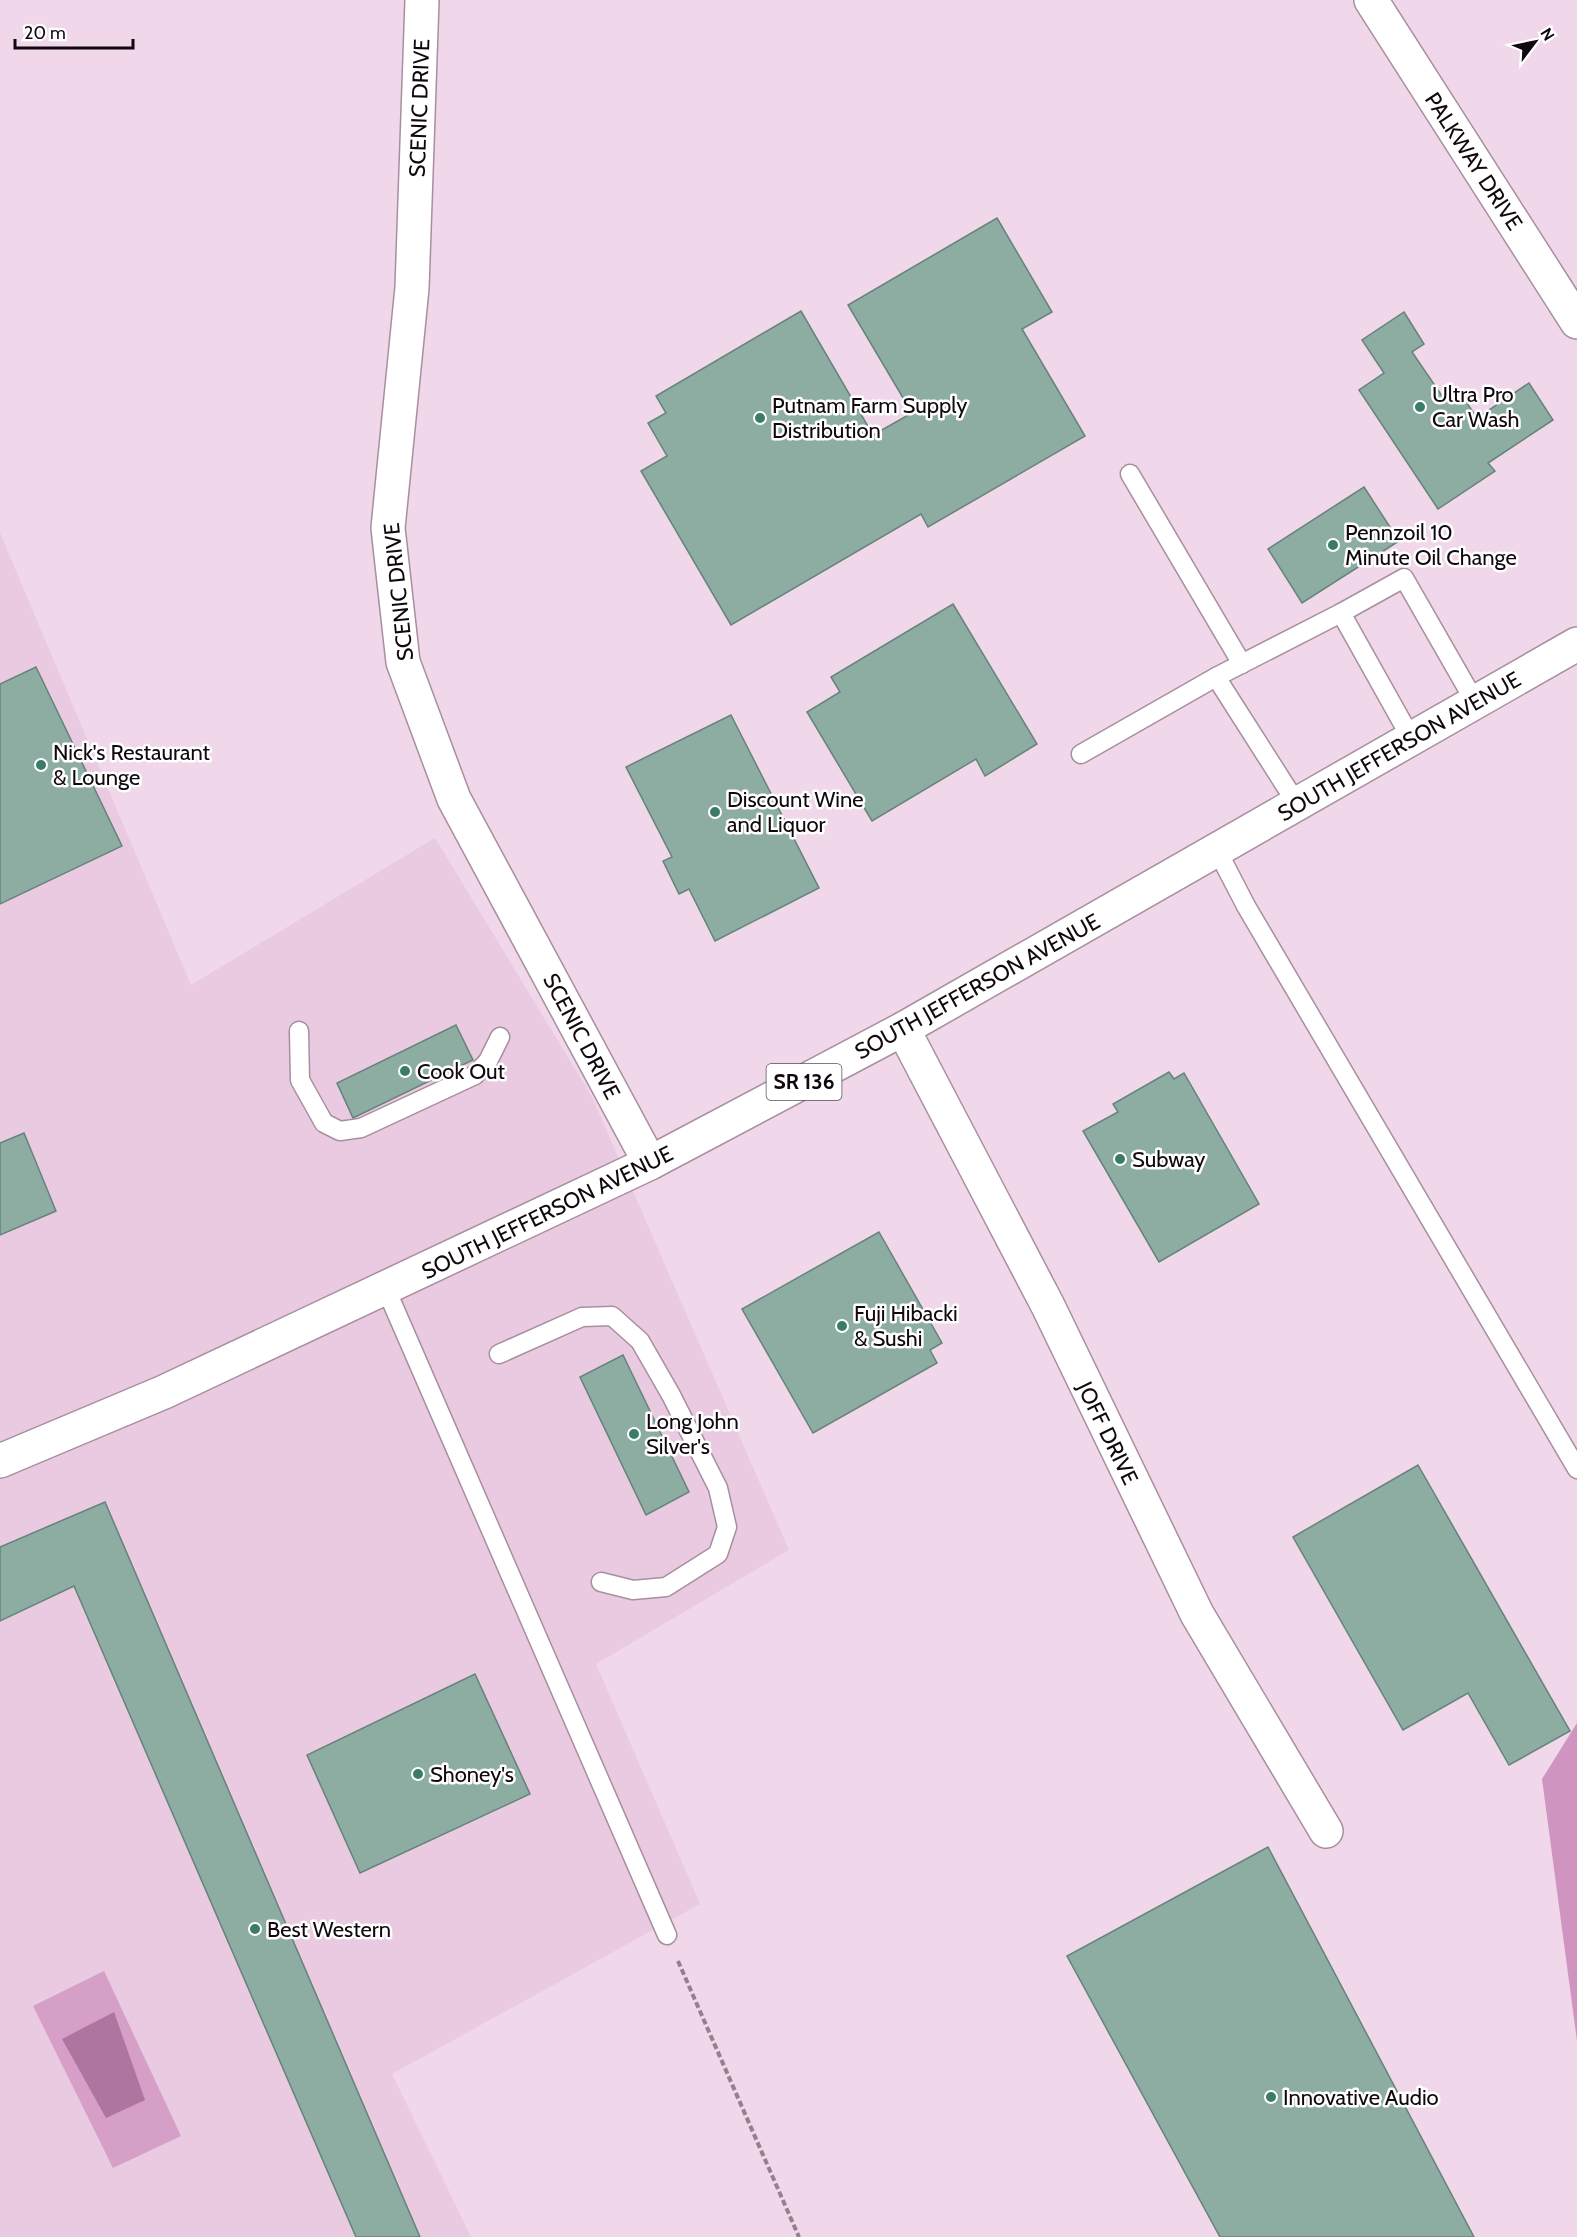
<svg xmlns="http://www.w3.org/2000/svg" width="1577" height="2237" font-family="Cabin,sans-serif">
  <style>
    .built { fill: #e9cae1 }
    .green { fill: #d69fc8 }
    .forest { fill: #d094c1 }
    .water { fill: #af75a1 }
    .building { fill: #8daca2; stroke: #65837a; stroke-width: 1.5 }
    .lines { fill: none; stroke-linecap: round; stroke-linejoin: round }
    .service-casing { stroke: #a78fa0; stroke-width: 21 }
    .minor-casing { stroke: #a78fa0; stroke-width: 36 }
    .primary-casing { stroke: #a78fa0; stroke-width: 36 }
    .path { stroke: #93818f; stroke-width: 4; stroke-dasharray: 6 3; stroke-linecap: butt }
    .service { stroke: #fff; stroke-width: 18 }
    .minor { stroke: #fff; stroke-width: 33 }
    .primary { stroke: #fff; stroke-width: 33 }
    .poi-dot { fill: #3a7b6b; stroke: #fff; stroke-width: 2 }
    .labels { text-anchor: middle; stroke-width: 5; stroke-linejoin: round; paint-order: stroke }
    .shield { fill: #fff; stroke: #585256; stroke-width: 1.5 }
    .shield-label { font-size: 21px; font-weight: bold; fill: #10080e }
    .street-label { font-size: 22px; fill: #10080e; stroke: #fff }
    .poi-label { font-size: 22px; fill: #10080e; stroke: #fff; text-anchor: start }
  </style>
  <rect width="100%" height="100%" fill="#f0d7e9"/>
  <!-- built -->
  <polygon class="built" points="0,533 191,985 435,838 592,1097 789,1550 596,1664 700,1904 392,2074 471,2237 0,2237"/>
  <!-- green -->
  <polygon class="green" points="104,1971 181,2136 113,2168 33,2006"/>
  <!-- forest -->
  <polygon class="forest" points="1577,1723 1577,2041 1542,1779"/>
  <!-- water -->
  <polygon class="water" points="114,2012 145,2100 106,2118 62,2039"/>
  <!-- building -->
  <g class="building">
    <polygon points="997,218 1052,312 1022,329 1085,436 928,527 921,514 731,625 641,471 667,456 648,423 666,413 656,396 801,311 873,435 912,413 848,305"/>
    <polygon points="1404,312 1424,344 1412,352 1442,396 1456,387 1477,418 1529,383 1553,420 1488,463 1495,471 1438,509 1359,390 1384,373 1362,340"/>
    <polygon points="1364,487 1399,541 1302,603 1268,549"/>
    <polygon points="953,604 1037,744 985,776 976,759 872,821 807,712 840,692 831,677"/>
    <polygon points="36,667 122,846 0,904 0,684"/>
    <polygon points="731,715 819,888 715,941 689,889 679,894 663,861 672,857 626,767"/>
    <polygon points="456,1025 473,1060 353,1118 337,1083"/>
    <polygon points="1169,1072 1174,1079 1184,1073 1259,1204 1159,1262 1083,1131 1118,1112 1113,1104"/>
    <polygon points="24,1133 56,1211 0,1235 0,1143"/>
    <polygon points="879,1232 942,1343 930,1350 937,1363 813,1433 742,1309"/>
    <polygon points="623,1355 689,1492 646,1515 580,1377"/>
    <polygon points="1418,1465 1570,1731 1509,1765 1468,1693 1403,1730 1293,1537"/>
    <polygon points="105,1502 420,2237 356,2237 74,1586 0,1621 0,1547"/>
    <polygon points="475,1674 530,1794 360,1873 307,1755"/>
    <polygon points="1268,1847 1474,2237 1220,2237 1067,1956"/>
  </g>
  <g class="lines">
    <!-- service casing -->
    <g class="service-casing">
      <g id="service">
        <polyline points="1130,474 1242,664"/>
        <polyline points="1411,738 1341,613 1404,578 1475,702"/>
        <polyline points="1081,754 1216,677"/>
        <polyline points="1297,804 1216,677 1341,613"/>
        <polyline points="1217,850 1246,906 1577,1469"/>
        <polyline points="299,1031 300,1080 324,1123 340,1131 361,1128 475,1075 488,1061 500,1037"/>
        <polyline points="386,1289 667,1935"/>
        <polyline points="499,1354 582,1317 612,1316 640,1341 671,1395 718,1488 727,1527 718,1554 666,1587 633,1590 601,1582"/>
      </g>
    </g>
    <!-- minor casing -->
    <g class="minor-casing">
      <g id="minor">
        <polyline points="422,0 412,288 388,528 403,662 454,799 650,1163"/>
        <polyline points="1371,0 1577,322"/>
        <polyline points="903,1029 1048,1306 1197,1614 1326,1831"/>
      </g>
    </g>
    <!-- primary casing -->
    <g class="primary-casing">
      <polyline id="primary" points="0,1461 164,1392 650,1163 903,1029 1577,644"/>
    </g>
    <!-- path -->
    <polyline class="path" points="678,1961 799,2237"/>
    <!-- service -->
    <use href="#service" class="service"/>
    <!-- minor -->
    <use href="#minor" class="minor"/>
    <!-- primary -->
    <use href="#primary" class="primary"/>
  </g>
  <!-- markers -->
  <g class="poi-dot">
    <circle cx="1420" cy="407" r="6"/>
    <circle cx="760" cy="418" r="6"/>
    <circle cx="1333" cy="545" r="6"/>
    <circle cx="41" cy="765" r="6"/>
    <circle cx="715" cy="812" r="6"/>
    <circle cx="405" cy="1071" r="6"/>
    <circle cx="1120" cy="1159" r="6"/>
    <circle cx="842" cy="1326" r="6"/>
    <circle cx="634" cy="1434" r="6"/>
    <circle cx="418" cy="1774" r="6"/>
    <circle cx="255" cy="1929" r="6"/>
    <circle cx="1271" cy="2097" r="6"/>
  </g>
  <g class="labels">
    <!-- shield labels -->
    <rect class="shield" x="766.5" y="1064" width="75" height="36" rx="4.5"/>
    <g class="shield-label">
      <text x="804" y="1089">SR 136</text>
    </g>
    <!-- street labels -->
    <g class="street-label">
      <text transform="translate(419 108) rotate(-88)" y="8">SCENIC DRIVE</text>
      <text transform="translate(1474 161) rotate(57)" y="8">PALKWAY DRIVE</text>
      <text transform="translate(398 592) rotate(-96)" y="8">SCENIC DRIVE</text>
      <text transform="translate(1399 746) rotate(-30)" y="8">SOUTH JEFFERSON AVENUE</text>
      <text transform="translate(977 986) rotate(-29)" y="8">SOUTH JEFFERSON AVENUE</text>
      <text transform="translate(582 1036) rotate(62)" y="8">SCENIC DRIVE</text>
      <text transform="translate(547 1212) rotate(-26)" y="8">SOUTH JEFFERSON AVENUE</text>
      <text transform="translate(1108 1433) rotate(64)" y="8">JOFF DRIVE</text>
    </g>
    <!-- poi labels -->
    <g class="poi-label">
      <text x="1432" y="402">Ultra Pro<tspan x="1432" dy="25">Car Wash</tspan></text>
      <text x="772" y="413">Putnam Farm Supply<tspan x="772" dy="25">Distribution</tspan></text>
      <text x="1345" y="540">Pennzoil 10<tspan x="1345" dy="25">Minute Oil Change</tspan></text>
      <text x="53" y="760">Nick's Restaurant<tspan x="53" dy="25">&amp; Lounge</tspan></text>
      <text x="727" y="807">Discount Wine<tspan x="727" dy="25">and Liquor</tspan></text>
      <text x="417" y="1079">Cook Out</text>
      <text x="1132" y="1167">Subway</text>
      <text x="854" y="1321">Fuji Hibacki<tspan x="854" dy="25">&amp; Sushi</tspan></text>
      <text x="646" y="1429">Long John<tspan x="646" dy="25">Silver's</tspan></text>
      <text x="430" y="1782">Shoney's</text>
      <text x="267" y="1937">Best Western</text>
      <text x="1283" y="2105">Innovative Audio</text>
    </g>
  </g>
  <!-- north arrow -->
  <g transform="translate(1535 42) rotate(58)" stroke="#ffffff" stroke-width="4.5" paint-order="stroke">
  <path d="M0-4.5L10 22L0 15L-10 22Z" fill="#10080e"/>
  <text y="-9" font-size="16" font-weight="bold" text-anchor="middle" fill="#10080e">N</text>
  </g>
  <!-- scale -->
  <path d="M15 39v9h118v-9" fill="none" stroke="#10080e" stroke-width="3"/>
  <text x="24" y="39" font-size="18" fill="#10080e" stroke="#ffffff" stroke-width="4.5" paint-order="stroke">20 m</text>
</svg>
